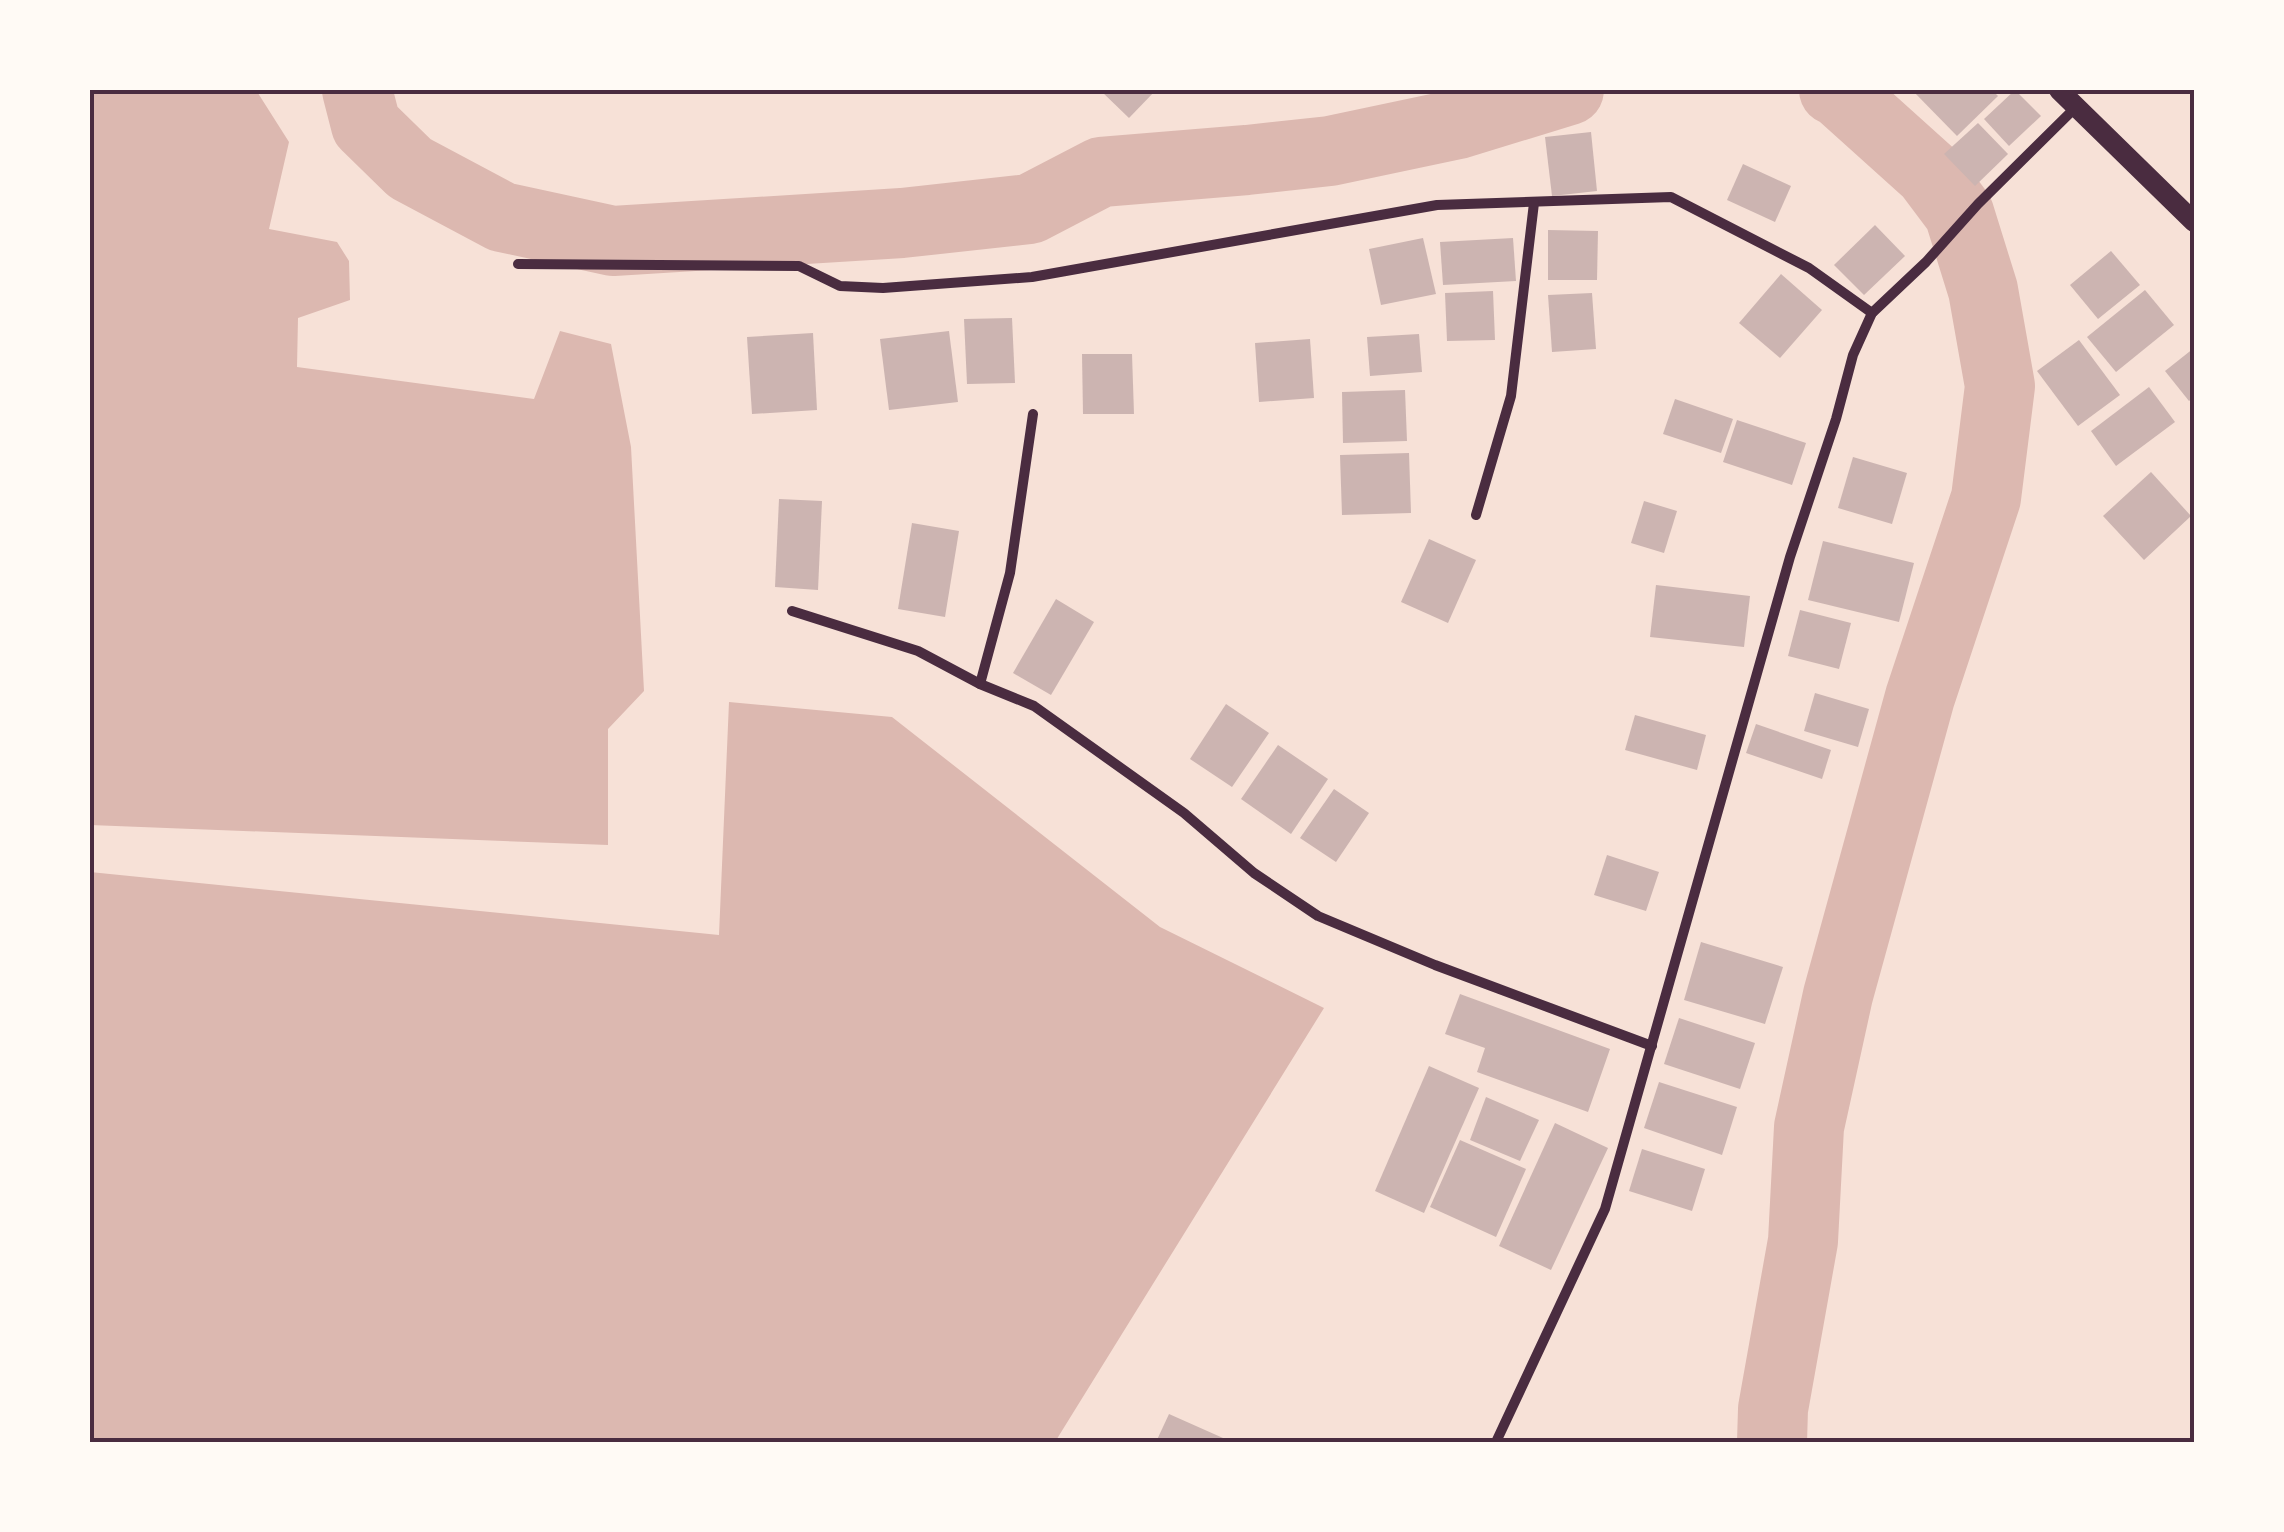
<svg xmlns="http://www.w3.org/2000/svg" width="2284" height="1532" font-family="'Nunito Sans',sans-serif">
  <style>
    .water { fill: #dcb8b0 }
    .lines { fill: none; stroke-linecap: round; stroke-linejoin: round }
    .river { stroke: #dcb8b0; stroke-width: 70 }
    .building { fill: #ccb4b1 }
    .minor { stroke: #4a2c40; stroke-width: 10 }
    .secondary { stroke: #4a2c40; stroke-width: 20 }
    .neatline { fill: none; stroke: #4a2c40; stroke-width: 4 }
  </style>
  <rect width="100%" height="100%" fill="#f7e1d7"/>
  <!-- water -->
  <g class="water">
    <polygon points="90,90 256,90 289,142 269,229 337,242 349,261 350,300 298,318 297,367 534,399 560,331 611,344 631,447 644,691 608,729 608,845 90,825"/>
    <polygon points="729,702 892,717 1160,927 1324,1008 1055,1442 90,1442 90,872 719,935"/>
  </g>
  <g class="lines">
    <!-- river -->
    <g class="river">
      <polyline points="357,90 366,125 410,168 502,217 613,241 902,223 1030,209 1101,172 1247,160 1330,151 1458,124 1569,90"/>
      <polyline points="1772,1442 1773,1409 1803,1241 1809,1127 1838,995 1920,697 1986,498 2000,386 1983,290 1959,213 1929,173 1839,92 1834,90"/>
    </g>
  </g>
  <!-- building -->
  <g class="building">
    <polygon points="1100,90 1156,90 1129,118"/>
    <polygon points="1912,90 1992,90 1998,96 1957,136"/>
    <polygon points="2015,90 2041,116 2009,146 1984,119"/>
    <polygon points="1978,123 2008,154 1975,186 1944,154"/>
    <polygon points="1591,132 1597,191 1552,196 1545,137"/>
    <polygon points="1743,164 1791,186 1775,222 1727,200"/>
    <polygon points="1875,225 1905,256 1864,295 1834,265"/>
    <polygon points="1548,230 1598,231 1597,280 1548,280"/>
    <polygon points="1423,238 1436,294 1381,305 1369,249"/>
    <polygon points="1513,238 1516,281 1443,285 1440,242"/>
    <polygon points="2111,251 2140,285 2098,319 2070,285"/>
    <polygon points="1781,274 1822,310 1780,358 1739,323"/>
    <polygon points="2145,290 2174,325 2116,372 2087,337"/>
    <polygon points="1493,291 1495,340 1447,341 1445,293"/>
    <polygon points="1592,293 1596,349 1552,352 1548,295"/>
    <polygon points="1012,318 1015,383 967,384 964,319"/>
    <polygon points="949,331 958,402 889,410 880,339"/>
    <polygon points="813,333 817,410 752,414 747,337"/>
    <polygon points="1419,334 1422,372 1370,376 1367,337"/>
    <polygon points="1310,339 1314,398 1259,402 1255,343"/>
    <polygon points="2079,340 2120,395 2078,426 2037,371"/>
    <polygon points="2194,348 2194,397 2189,401 2165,371"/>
    <polygon points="1082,354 1132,354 1134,414 1083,414"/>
    <polygon points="2149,387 2175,422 2116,466 2091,431"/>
    <polygon points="1405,390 1407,441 1343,443 1342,392"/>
    <polygon points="1675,399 1733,419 1721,453 1663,434"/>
    <polygon points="1737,420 1806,443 1792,485 1723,462"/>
    <polygon points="1409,453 1411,513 1342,515 1340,455"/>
    <polygon points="1853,457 1907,473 1892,524 1838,508"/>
    <polygon points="2151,472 2191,516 2144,560 2103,516"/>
    <polygon points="779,499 822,501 818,590 775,587"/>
    <polygon points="1644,501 1677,511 1664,553 1631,543"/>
    <polygon points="912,523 959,531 945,617 898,609"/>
    <polygon points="1429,539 1476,560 1448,623 1401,602"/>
    <polygon points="1823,541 1914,563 1899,622 1808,600"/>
    <polygon points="1656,585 1750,596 1744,647 1650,637"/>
    <polygon points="1056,599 1094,622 1051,695 1013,673"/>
    <polygon points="1800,610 1851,623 1839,669 1788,656"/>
    <polygon points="1815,693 1869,709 1858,747 1804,731"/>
    <polygon points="1226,704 1269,733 1232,787 1190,759"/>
    <polygon points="1635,715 1706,735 1697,770 1625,750"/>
    <polygon points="1756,724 1831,750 1822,779 1746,753"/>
    <polygon points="1278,745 1328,779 1291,834 1241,799"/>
    <polygon points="1334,789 1369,813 1336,862 1300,838"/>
    <polygon points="1607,855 1659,872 1646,911 1594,895"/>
    <polygon points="1701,942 1783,967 1765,1024 1684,1000"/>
    <polygon points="1460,994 1610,1049 1588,1112 1477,1072 1485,1048 1445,1034"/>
    <polygon points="1679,1018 1755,1043 1740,1089 1664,1064"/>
    <polygon points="1429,1066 1479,1088 1424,1213 1375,1191"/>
    <polygon points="1659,1082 1737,1107 1722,1155 1644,1128"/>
    <polygon points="1486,1097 1539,1120 1520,1161 1470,1140"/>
    <polygon points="1555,1123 1608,1148 1551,1270 1499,1246"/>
    <polygon points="1460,1140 1526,1169 1496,1237 1430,1207"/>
    <polygon points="1642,1149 1705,1169 1692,1211 1629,1191"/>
    <polygon points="1169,1414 1232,1442 1156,1442"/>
  </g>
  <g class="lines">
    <!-- minor -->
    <g class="minor">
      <polyline points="518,264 799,266 840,286 883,288 1032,277 1437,205 1671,197 1809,268 1872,313"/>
      <polyline points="1476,515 1511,396 1534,203"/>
      <polyline points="792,611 918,651 980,684 1034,706 1184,813 1254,873 1318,916 1435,965 1652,1046"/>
      <polyline points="980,684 1010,573 1033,414"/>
      <polyline points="1496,1442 1605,1209 1790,557 1836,419 1853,355 1872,313 1926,262 1978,204 2076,107"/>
    </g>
    <!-- secondary -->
    <polyline class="secondary" points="2059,90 2194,222"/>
  </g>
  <!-- border -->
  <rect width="2284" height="1532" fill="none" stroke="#fffaf5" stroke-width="185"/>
  <rect x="92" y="92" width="2100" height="1348" class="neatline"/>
</svg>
